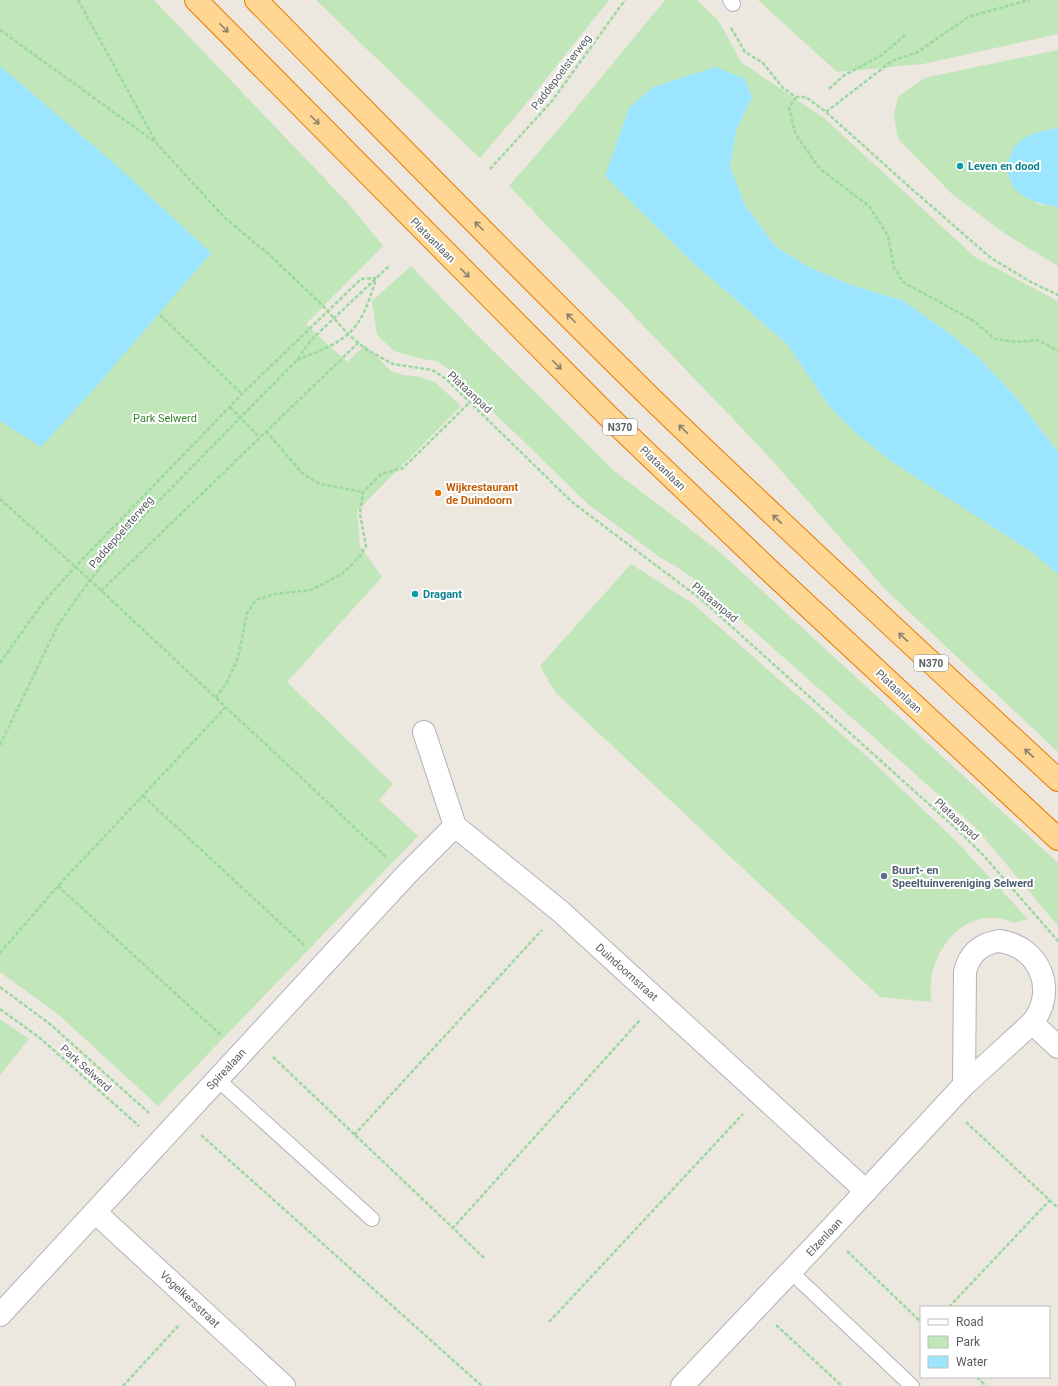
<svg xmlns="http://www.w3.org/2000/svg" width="1058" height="1386" font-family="Roboto,sans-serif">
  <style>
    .green { fill: #c1e6b9 }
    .water { fill: #9ce5ff }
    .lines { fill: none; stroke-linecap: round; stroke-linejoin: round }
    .service-casing { stroke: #b0b4b8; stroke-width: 16 }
    .minor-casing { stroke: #b0b4b8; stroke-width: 24 }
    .trunk-casing { stroke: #eb7a00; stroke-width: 24 }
    .path { stroke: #9bd9a1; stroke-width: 2.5; stroke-dasharray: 4 2; stroke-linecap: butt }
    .service { stroke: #fff; stroke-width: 14 }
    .minor { stroke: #fff; stroke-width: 22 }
    .trunk { stroke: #ffd692; stroke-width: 22 }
    .oneway { stroke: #8a8270 }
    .culture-dot { fill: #0f9aa8; stroke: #fff; stroke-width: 1.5 }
    .food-dot { fill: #e8710a; stroke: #fff; stroke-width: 1.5 }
    .service-dot { fill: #5c6f8a; stroke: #fff; stroke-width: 1.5 }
    .labels { text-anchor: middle; stroke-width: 4; stroke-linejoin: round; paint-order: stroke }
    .shield { fill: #fff; stroke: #8a8e90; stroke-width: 1 }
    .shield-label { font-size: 10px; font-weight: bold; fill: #585e61 }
    .street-label { font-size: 11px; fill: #585e61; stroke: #fff }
    .culture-label { font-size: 11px; font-weight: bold; fill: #0d838f; stroke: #fff; text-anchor: start }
    .park-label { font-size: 11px; fill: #39822e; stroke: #fff }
    .food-label { font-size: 11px; font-weight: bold; fill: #c56008; stroke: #fff; text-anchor: start }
    .service-label { font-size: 11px; font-weight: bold; fill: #4e5e75; stroke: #fff; text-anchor: start }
  </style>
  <rect width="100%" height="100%" fill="#ece7df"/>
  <!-- green -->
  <g class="green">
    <polygon points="0,0 154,0 347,202 383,246 306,324 347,362 365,345 391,371 403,375 420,377 435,382 461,406 357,511 360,546 382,577 287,682 393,784 379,800 418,836 158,1106 59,1015 0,972"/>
    <polygon points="316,0 609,0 530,99 480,158"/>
    <polygon points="665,0 697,0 718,20 742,63 824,118 975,257 1058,301 1058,452 1015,396 980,359 954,337 904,301 848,284 807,266 775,246 745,205 730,166 736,131 752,97 745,79 691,261 787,344 829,406 964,507 1032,552 1058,574 1058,752 887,591 761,448 509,186 558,130"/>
    <polygon points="758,0 1058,0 1058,34 923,64 837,72"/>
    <polygon points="1058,50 1058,128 1041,131 1037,204 1058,207 1058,266 1004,233 952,194 898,139 894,115 898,97 924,78"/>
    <polygon points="411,266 467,325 613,470 712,546 734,565 1058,863 1058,926 976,828 703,586 679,568 661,558 588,504 451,371 437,361 422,359 394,351 377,335 372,301"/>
    <path d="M631,564L692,603L871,760L957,842L1028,919L1014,923C966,899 922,957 932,1002L880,997L555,692L540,666Z"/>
    <polygon points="0,1019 29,1039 0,1075"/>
  </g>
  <!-- water -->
  <g class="water">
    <polygon points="0,66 116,165 211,253 95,388 41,447 0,421"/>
    <polygon points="716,67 745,79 752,97 736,131 730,166 745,205 775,246 807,266 848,284 904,301 954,337 980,359 1015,396 1058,452 1058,574 1032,552 892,462 857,434 829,406 787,344 691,261 605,176 629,108 653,87"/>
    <path d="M1058,128V207C1033,203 1006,195 1008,165C1008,158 1014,145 1020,141C1030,133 1046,130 1058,128Z"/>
  </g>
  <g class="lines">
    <!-- service casing -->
    <g class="service-casing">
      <g id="service">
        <polyline points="730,0 733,4"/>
        <polyline points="217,1079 372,1219"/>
        <polyline points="791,1272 912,1386"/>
      </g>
    </g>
    <!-- minor casing -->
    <g class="minor-casing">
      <g id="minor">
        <polyline points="424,732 455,826 560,911 866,1191"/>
        <path d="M999,941C1040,946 1058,991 1032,1023L964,1085L965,972C969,954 980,944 999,941Z"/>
        <polyline points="1032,1023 1058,1047"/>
        <polyline points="96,1213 284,1386"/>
        <polyline points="0,1315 406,875 455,826"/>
        <polyline points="682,1386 827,1233 964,1085"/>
      </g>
    </g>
    <!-- trunk casing -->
    <g class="trunk-casing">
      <g id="trunk">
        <polyline points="196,0 609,417 769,570 1058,839"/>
        <path d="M256,0C388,134 518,268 652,399C785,528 922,654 1058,780"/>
      </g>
    </g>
    <!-- path -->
    <g class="path">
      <polyline points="78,0 157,144 224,217 273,258 321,304 349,335 367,350 393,364 432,370 445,378 572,502 702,600 961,833 984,856 1058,941"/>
      <polyline points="731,28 745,52 763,63 783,88 796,97 806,97 826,112 914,191 991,258 1031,282 1058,295"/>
      <polyline points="0,30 155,142"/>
      <polyline points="829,89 843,76 882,55 905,35"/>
      <polyline points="796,97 789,108 795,133 819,168 870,207 888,236 894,268 903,282 974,321 995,339 1017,342 1038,340 1058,351"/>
      <polyline points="826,112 892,61 918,52 968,17 1029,0"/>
      <polyline points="490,169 552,101 625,0"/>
      <polyline points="160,315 242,394"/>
      <path d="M297,360C349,339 359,335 376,279"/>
      <polyline points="230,407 259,437"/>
      <polyline points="266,431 303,474 320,484 363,492"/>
      <polyline points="0,499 90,580 387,858"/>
      <polyline points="101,591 359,342"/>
      <polyline points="0,663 42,604 75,567 242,394 361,279 376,278"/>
      <polyline points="216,698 227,682 238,658 247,613 256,600 274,594 311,590 342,574 360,556 366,546 360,514 363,492 381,474 403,468 470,402"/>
      <polyline points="0,745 58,625 90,580 133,527 297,360 311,340 390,265"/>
      <polyline points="143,796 304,945"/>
      <polyline points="58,886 222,1036"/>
      <polyline points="0,953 58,886 225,708"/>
      <polyline points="0,987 50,1024 149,1113"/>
      <polyline points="0,1009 40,1038 139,1126"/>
      <polyline points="273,1057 453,1228"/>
      <polyline points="966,1122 1058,1208"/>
      <polyline points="201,1135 482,1386"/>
      <polyline points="354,1135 542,930"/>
      <polyline points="847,1251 921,1322"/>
      <polyline points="484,1258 453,1228 640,1020"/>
      <polyline points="949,1307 1050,1200"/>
      <polyline points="549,1322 743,1114"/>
      <polyline points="776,1325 842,1386"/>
      <polyline points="977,1377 986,1386"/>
      <polyline points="123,1386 179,1325"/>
    </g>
    <!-- service -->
    <use href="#service" class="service"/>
    <!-- minor -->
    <use href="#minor" class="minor"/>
    <!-- trunk -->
    <use href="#trunk" class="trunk"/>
  </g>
  <!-- one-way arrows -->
  <defs><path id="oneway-shaft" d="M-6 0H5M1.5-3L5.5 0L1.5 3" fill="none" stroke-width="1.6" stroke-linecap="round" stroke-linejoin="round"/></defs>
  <g class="oneway">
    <use href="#oneway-shaft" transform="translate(224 28) rotate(45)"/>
    <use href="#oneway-shaft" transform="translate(315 120) rotate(45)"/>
    <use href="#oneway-shaft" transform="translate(479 226) rotate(-135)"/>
    <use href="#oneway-shaft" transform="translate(465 273) rotate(45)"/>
    <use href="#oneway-shaft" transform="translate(571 318) rotate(-135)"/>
    <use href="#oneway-shaft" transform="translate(557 365) rotate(45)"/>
    <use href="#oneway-shaft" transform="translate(683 429) rotate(-136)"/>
    <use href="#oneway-shaft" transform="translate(777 519) rotate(-136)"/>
    <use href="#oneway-shaft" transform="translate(903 637) rotate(-137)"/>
    <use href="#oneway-shaft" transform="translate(1029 753) rotate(-137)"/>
  </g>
  <!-- markers -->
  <g class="culture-dot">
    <circle cx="960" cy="166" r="4"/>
    <circle cx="415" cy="594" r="4"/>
  </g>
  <circle class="food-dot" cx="438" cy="493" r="4"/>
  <circle class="service-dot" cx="884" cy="876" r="4"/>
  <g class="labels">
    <!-- shield labels -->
    <g class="shield">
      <rect x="603" y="419" width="34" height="16" rx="3"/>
      <rect x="914" y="655" width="34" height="16" rx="3"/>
    </g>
    <g class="shield-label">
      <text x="620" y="431">N370</text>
      <text x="931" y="667">N370</text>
    </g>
    <!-- street labels -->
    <g class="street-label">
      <text transform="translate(561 72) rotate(-53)" y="4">Paddepoelsterweg</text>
      <text transform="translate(433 240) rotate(45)" y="4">Plataanlaan</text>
      <text transform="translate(470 392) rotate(43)" y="4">Plataanpad</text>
      <text transform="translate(663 468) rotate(44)" y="4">Plataanlaan</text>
      <text transform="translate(121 532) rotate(-49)" y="4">Paddepoelsterweg</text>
      <text transform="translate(715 602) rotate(40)" y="4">Plataanpad</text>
      <text transform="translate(899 691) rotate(43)" y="4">Plataanlaan</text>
      <text transform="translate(957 819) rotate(43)" y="4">Plataanpad</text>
      <text transform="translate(627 972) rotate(42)" y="4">Duindoornstraat</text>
      <text transform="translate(86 1068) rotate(42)" y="4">Park Selwerd</text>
      <text transform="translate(226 1069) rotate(-47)" y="4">Spirealaan</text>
      <text transform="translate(824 1237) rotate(-47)" y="4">Elzenlaan</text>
      <text transform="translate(190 1299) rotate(43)" y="4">Vogelkersstraat</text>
    </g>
    <!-- culture labels -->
    <g class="culture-label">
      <text x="968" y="170">Leven en dood</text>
      <text x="423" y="598">Dragant</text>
    </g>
    <!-- park labels -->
    <g class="park-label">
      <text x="165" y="422">Park Selwerd</text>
    </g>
    <!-- food labels -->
    <g class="food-label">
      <text x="446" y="491">Wijkrestaurant<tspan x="446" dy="13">de Duindoorn</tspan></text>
    </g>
    <!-- service labels -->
    <g class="service-label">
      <text x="892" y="874">Buurt- en<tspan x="892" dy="13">Speeltuinvereniging Selwerd</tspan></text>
    </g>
  </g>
  <!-- legend -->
  <rect x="920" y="1306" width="130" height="72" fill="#ffffff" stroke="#bcbfc0"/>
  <rect x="928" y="1319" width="20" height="6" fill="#ffffff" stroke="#bcbfc0"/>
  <text x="956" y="1326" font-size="12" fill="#585e61">Road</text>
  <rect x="928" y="1336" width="20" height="12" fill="#c1e6b9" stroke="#bcbfc0"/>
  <text x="956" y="1346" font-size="12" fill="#585e61">Park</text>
  <rect x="928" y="1356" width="20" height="12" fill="#9ce5ff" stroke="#bcbfc0"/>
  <text x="956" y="1366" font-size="12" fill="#585e61">Water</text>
</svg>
